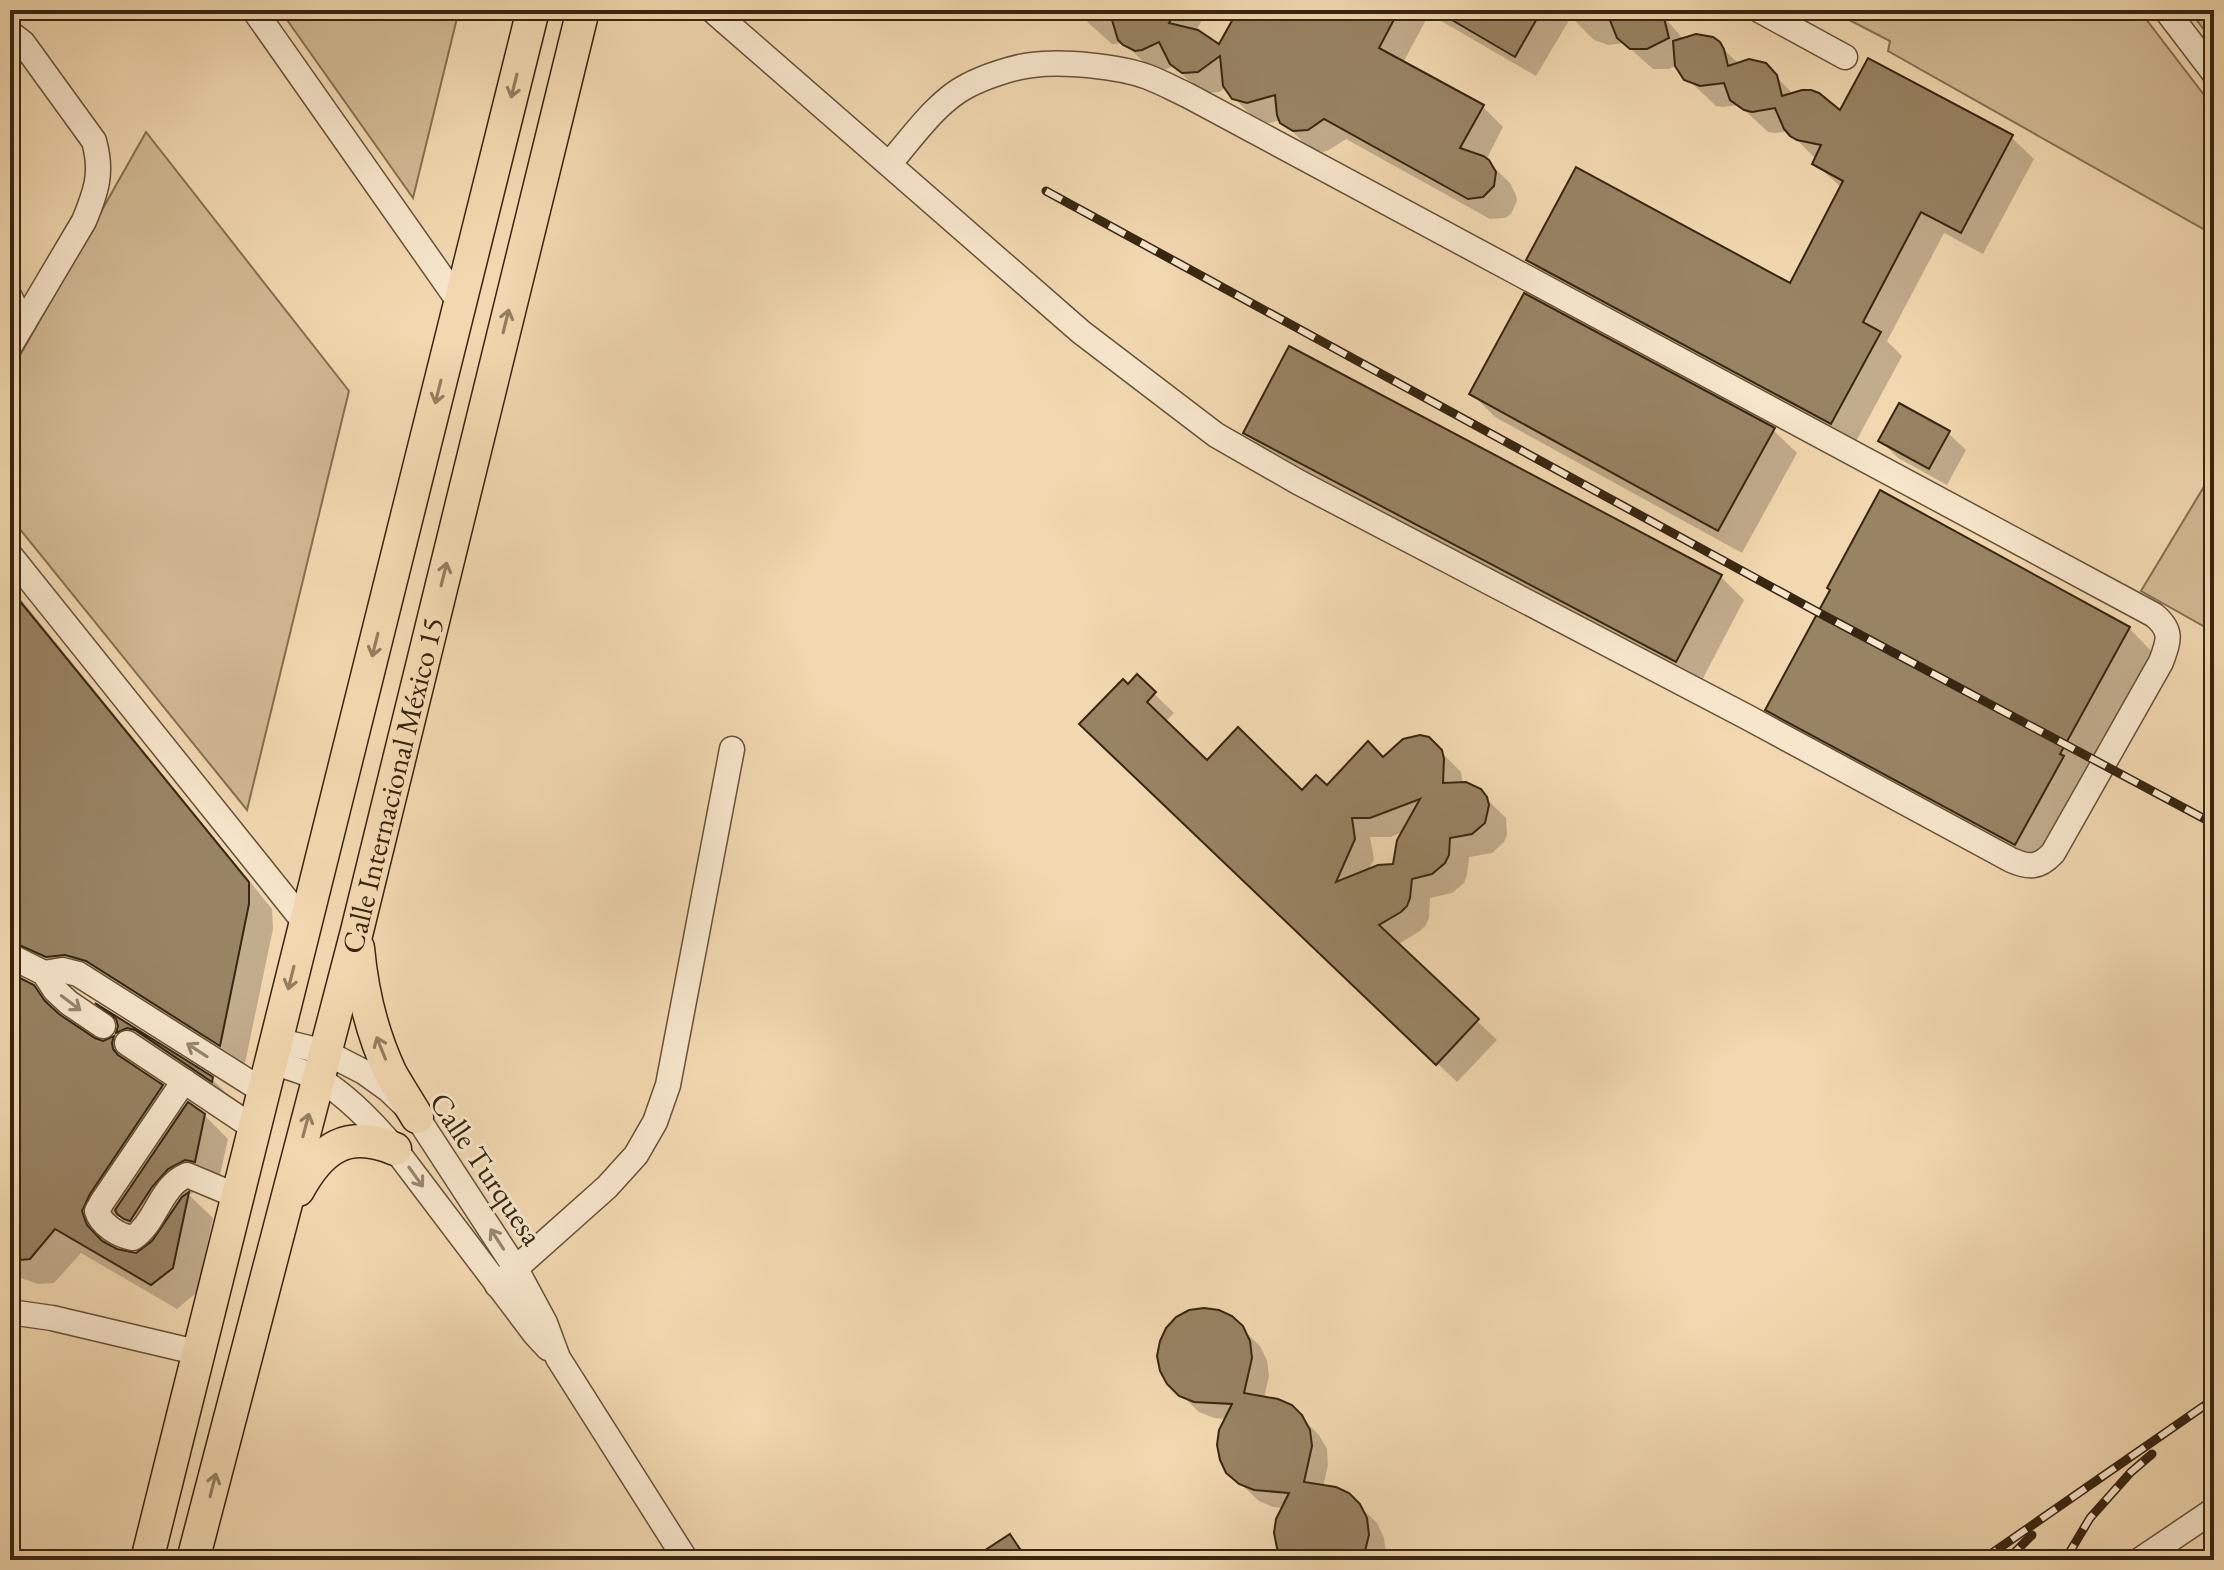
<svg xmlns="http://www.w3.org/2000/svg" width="2224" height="1570" font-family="'EB Garamond',serif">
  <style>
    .green { fill: #d2ba95; stroke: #847052; stroke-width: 2 }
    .shadow { fill: #0003; fill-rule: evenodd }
    .building { fill: #988363; stroke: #372610; stroke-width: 2; fill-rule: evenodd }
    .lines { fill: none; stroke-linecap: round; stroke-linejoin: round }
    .minor-casing { stroke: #665238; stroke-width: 27 }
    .major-casing { stroke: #372610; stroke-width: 35 }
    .minor { stroke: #f7e6cc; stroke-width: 24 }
    .major { stroke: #f2d8b0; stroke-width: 32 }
    .rail-casing { stroke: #372610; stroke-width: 9 }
    .rail { stroke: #f7e6cc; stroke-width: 6; stroke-dasharray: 18; stroke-linecap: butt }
    .oneway { stroke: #947f60 }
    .oneway2 { stroke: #97866e }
    .labels { text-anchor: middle; stroke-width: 6; stroke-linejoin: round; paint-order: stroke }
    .street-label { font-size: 30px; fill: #372610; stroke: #f7e6cc }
  </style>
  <rect width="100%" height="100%" fill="#f2d8b0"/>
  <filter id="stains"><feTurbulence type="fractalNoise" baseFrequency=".0025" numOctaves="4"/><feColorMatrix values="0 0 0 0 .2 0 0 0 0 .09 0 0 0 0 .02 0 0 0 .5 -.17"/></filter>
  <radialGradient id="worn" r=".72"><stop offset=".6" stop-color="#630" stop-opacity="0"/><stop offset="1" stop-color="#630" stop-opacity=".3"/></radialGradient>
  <!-- green -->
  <g class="green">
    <polygon points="280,10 459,10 413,198"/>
    <polygon points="1830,10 2139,10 2214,108 2214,235 1888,51 1890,41"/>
    <polygon points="2189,10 2214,10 2214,43"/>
    <polygon points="146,132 349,391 247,810 10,517 10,373"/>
    <polygon points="2214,470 2214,632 2141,591"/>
  </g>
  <!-- shadow -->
  <g class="shadow">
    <polygon points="1055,10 1203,10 1206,13 1196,31 1219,47 1240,10 1658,10 1684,40 1718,44 1739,64 1765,65 1794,95 1841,113 2011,137 2034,159 1983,254 1944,233 1887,341 1902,356 1854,445 1551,282 1528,260 1790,286 1842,188 1814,163 1816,159 1788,131 1776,133 1768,132 1739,105 1723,107 1716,106 1680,72 1677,65 1669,69 1653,69 1624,43 1608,45 1594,40 1571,17 1536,76 1429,14 1403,63 1482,106 1503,127 1486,160 1510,183 1516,195 1517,201 1511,214 1505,218 1490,219 1346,139 1329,150 1323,152 1309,148 1281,120 1269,123 1255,119 1234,98 1227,87 1219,92 1205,93 1193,85 1174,66 1164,70 1151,69 1124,43 1112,44 1083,18 1068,19"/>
    <polygon points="1472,394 1773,430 1797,453 1742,553 1495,417"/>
    <polygon points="1246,433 1721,577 1744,600 1700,684 1269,456"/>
    <polygon points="1948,433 1966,450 1947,485 1898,458 1881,441"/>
    <path d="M10,586L272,909L273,929L244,1068L112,985L21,973L20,980L32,986L63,1019L103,1043L114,1038L138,1062L136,1069L162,1087L185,1110L204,1115L228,1139L218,1184L210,1183L189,1195L213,1218L197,1292L177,1309L81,1253L54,1283L38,1284L13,1275L10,1272ZM118,1213L142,1237L153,1243L138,1254L109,1248L107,1242L108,1229Z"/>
    <polygon points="1832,591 2129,628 2152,652 2083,778 2039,867 1791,733 1768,709"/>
    <path d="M1137,677L1174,713L1165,722L1207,763L1302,792L1327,787L1428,739L1461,772L1463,784L1473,786L1506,818L1507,835L1504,842L1492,853L1469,857L1467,875L1464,883L1452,893L1430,898L1429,918L1426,925L1420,931L1397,945L1497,1040L1457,1082L1101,743L1128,687ZM1404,831L1395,866L1368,871L1374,859L1370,837H1391Z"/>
    <polygon points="110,1014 212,1079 236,1103 141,1056 118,1033 119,1024"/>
    <polygon points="1231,1318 1260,1346 1267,1360 1269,1376 1264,1398 1290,1406 1319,1435 1327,1449 1328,1465 1323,1487 1348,1495 1377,1523 1384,1538 1386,1553 1384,1560 1286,1560 1284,1508 1273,1507 1259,1501 1228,1472 1227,1419 1214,1418 1199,1412 1169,1383"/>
    <polygon points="1010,1537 1033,1560 974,1560"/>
  </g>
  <!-- building -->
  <g class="building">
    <polygon points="1109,10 1176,10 1169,23 1198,30 1219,44 1238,10 1399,10 1379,48 1484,105 1460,148 1483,156 1489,160 1496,172 1494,186 1483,197 1468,199 1324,119 1308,130 1293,131 1280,123 1277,115 1275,95 1247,103 1232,99 1223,86 1220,56 1198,72 1182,73 1170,64 1159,42 1142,50 1135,51 1123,45 1118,40"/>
    <polygon points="1435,10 1542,10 1515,57"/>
    <polygon points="1606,10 1662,10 1669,38 1647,49 1630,49 1617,38"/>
    <polygon points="1696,34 1713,37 1720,42 1724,49 1728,66 1749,59 1766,63 1777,75 1782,96 1802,90 1811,90 1819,93 1840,110 1868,58 2013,135 1961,233 1921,212 1863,322 1881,332 1831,424 1526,260 1576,167 1790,283 1843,181 1812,164 1821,145 1797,140 1790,136 1784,129 1775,108 1752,112 1744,110 1730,100 1724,83 1700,86 1684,80 1675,66 1673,41"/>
    <polygon points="1524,293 1775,428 1718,531 1469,394"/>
    <polygon points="1289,346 1722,575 1676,662 1243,433"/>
    <polygon points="1899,403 1950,431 1929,469 1878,441"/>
    <polygon points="1880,490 2130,627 2060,754 2064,756 2015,845 1765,710 1830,590 1827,588"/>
    <polygon points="10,589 249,882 249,904 220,1046 86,961 65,955 46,957 10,941"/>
    <path d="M1137,674L1156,692L1147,702L1207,760L1238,727L1302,790L1316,775L1327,785L1368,741L1383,757L1403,739L1420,735L1429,737L1442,750L1444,759L1443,783L1466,782L1481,789L1487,797L1489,805L1485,823L1472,834L1450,838L1449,855L1445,863L1432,874L1412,879L1410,898L1407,906L1401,912L1379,925L1479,1019L1436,1065L1079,724L1123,679L1128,684ZM1420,799L1397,840L1393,864L1378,865L1336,882L1355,839L1352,818H1370Z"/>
    <polygon points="10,973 34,985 45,1001 59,1014 95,1038 103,1041 114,1036 112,1043 113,1049 118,1055 163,1085 90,1194 82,1211 87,1225 102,1241 117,1249 136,1253 152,1241 182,1197 189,1192 173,1268 151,1285 55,1229 30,1259 10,1261"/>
    <polygon points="95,1003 213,1077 212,1082 135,1030 127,1028 116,1033 118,1026 116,1019"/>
    <polygon points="188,1102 205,1114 195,1162 185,1160 168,1169 152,1187 130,1221 124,1219 117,1214 115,1210"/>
    <polygon points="1204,1308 1219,1310 1232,1316 1243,1326 1250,1341 1252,1358 1244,1393 1278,1399 1292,1405 1302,1415 1310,1430 1312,1446 1304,1482 1336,1487 1349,1493 1360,1504 1367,1518 1369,1535 1365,1551 1360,1560 1283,1560 1277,1548 1274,1533 1276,1519 1289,1493 1254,1490 1239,1484 1226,1473 1220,1460 1217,1445 1219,1430 1232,1404 1194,1402 1179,1396 1167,1384 1160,1371 1157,1356 1160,1341 1166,1328 1176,1317 1189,1310"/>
    <polygon points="1010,1534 1027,1560 970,1560"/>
  </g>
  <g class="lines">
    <!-- minor casing -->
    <g class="minor-casing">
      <g id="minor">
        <polyline points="254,10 460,303"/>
        <path d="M712,10L1081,332L1216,435L1298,482L1747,717L2011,860C2029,868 2039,868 2053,853L2161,662C2169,640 2173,631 2154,615L1187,95C1174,89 1161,82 1148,77C1118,66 1063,61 1032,65C1013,67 984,77 967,86C936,102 912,138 889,164"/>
        <polyline points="1759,10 1845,57"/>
        <polyline points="2166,10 2214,73"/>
        <path d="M10,33L23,43L94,141C103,173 96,192 84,221L10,346"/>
        <polyline points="10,297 23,324"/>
        <polyline points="10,555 305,923"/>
        <polyline points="10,956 44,973 55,990 69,1003 103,1026"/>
        <polyline points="44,973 62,970 78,974 263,1091"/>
        <polyline points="276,1040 325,1052 364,1072 389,1090 417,1117 516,1269 545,1323 558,1358 686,1560"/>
        <polyline points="127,1043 254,1128"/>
        <path d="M270,1061C286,1067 304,1071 319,1079C346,1095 375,1125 395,1149L535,1334L548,1348"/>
        <path d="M184,1081L102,1202L97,1211C101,1225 119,1236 133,1238C156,1223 160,1186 187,1175L237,1196"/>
        <polyline points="497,1285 607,1187 636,1155 655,1122 668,1085 732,749"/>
        <polyline points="10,1312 52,1318 200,1353"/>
        <polyline points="2140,1560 2214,1510"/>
      </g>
    </g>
    <!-- major casing -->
    <g class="major-casing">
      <g id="major">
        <path d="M358,948C362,992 372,1034 391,1074C399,1088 408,1102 417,1117"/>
        <path d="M298,1190C321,1148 347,1129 395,1149"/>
        <polyline points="147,1560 533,10"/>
        <path id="s1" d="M193,1560L357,931L583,10"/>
      </g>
    </g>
    <!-- minor -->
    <use href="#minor" class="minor"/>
    <!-- major -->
    <use href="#major" class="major"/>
    <!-- rail casing -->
    <g class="rail-casing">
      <g id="rail">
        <polyline points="1046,191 1812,609 2214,824"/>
        <polyline points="1982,1560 2214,1399"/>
        <polyline points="2007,1560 2032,1535"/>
        <polyline points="2065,1560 2090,1518 2131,1472 2152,1454"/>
      </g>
    </g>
    <!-- rail -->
    <use href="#rail" class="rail"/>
  </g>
  <!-- one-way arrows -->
  <defs><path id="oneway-shaft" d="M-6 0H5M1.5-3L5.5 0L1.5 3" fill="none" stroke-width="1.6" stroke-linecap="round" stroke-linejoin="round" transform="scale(2)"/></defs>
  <g class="oneway">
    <use href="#oneway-shaft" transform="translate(514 86) rotate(104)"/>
    <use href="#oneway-shaft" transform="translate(506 321) rotate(-76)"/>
    <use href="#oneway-shaft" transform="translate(438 392) rotate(104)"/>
    <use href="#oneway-shaft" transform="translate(444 574) rotate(-76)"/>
    <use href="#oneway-shaft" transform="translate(375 645) rotate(104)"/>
    <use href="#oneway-shaft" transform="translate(291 978) rotate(104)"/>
    <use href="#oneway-shaft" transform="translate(381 1048) rotate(-112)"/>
    <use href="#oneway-shaft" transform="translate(306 1125) rotate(-75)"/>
    <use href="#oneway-shaft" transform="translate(213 1485) rotate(-76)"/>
  </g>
  <g class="oneway2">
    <use href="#oneway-shaft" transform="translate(71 1003) rotate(37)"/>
    <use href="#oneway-shaft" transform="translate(197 1050) rotate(-147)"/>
    <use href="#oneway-shaft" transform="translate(416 1177) rotate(54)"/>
    <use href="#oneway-shaft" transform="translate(497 1239) rotate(-123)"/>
  </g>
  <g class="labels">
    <!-- street labels -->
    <g class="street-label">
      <text dy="10" stroke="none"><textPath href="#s1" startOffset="800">Calle Internacional México 15</textPath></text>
      <text transform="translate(486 1169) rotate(56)" y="10">Calle Turquesa</text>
    </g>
  </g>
  <!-- margin -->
  <rect width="2224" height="1570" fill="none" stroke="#f2d8b0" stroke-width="40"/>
  <rect x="12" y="12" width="2200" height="1546" fill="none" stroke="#372610" stroke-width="4"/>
  <rect x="20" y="20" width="2184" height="1530" fill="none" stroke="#372610" stroke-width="2"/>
  <rect width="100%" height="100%" filter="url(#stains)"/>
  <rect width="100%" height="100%" fill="url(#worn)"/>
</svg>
